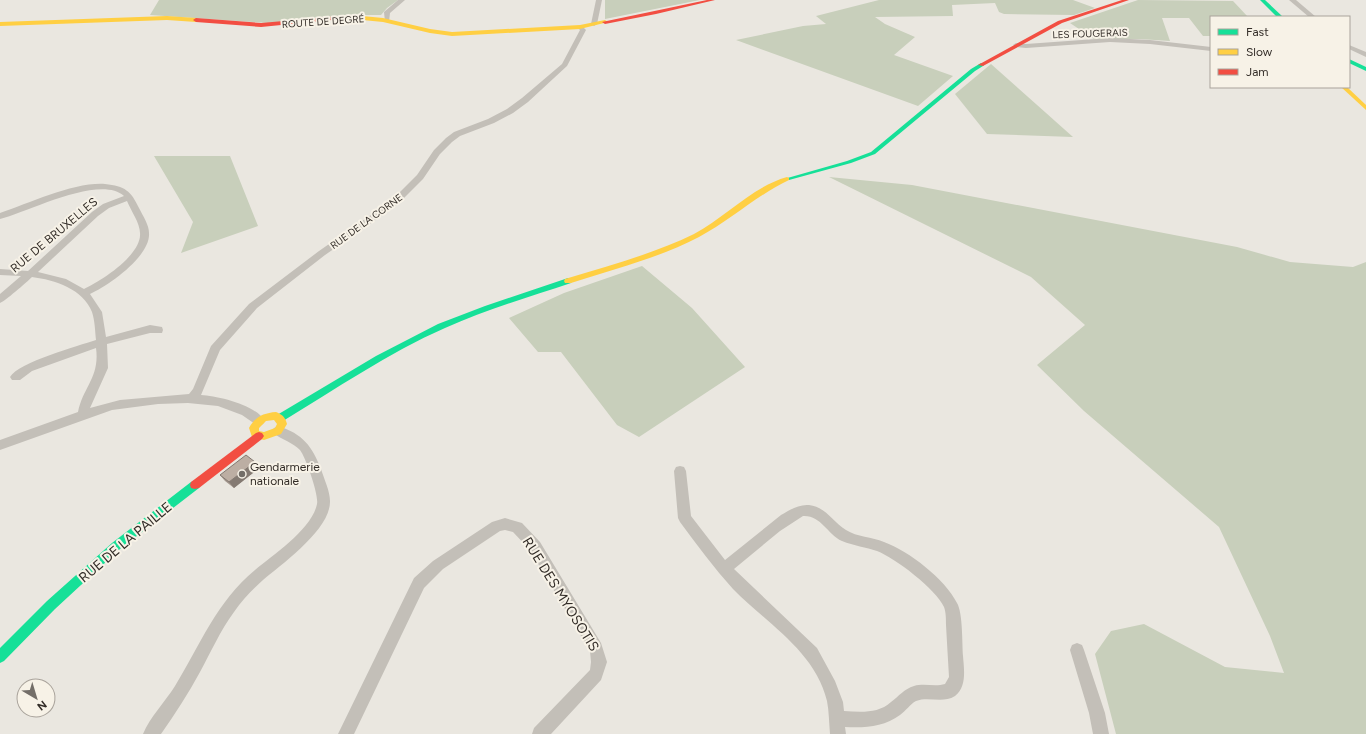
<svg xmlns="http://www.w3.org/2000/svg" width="1366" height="734" font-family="Figtree,sans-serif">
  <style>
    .green { fill: #c8cfbb }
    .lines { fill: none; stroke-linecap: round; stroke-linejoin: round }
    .street { fill: #c3bfb8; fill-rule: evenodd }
    .fast { fill: #16e098; fill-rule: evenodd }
    .slow { fill: #ffcf43; fill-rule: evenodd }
    .jam { fill: #f24e42; fill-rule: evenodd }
    .wall { fill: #a2968c }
    .shaded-wall { fill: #847a72 }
    .building { fill: #bcaea3; stroke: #847a72 }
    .poi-dot { fill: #736e68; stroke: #f7f2e7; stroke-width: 1.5 }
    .labels { text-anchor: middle; stroke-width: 4; stroke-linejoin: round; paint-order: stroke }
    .far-street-label { font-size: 10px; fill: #332d28; stroke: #f7f2e7 }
    .street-label { font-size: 12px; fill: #332d28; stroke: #f7f2e7 }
    .poi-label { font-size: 12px; fill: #332d28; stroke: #f7f2e7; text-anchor: start }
    .near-street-label { font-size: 14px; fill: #332d28; stroke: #f7f2e7 }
  </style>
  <rect width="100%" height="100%" fill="#eae7e0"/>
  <!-- green -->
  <g class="green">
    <polygon points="159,0 398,0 387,8 381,15 362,15 268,23 150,15"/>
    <polygon points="605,0 700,0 605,19"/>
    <polygon points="879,0 1073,0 1095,8 1074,15 1004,14 999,12 995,3 952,5 953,16 875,17 885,24 915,37 894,55 953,76 918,106 736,40 803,26 826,24 816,16"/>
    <polygon points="1138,0 1233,1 1248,17 1211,17 1211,36 1203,36 1189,18 1162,18 1170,41 1140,39 1094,39 1070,23"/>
    <polygon points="991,64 1073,137 987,134 955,94"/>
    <polygon points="154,156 230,156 258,226 181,253 193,222"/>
    <polygon points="829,177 912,185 1237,247 1290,262 1353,267 1366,262 1366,734 1116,734 1095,654 1111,631 1144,624 1225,667 1284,673 1270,636 1219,527 1084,411 1037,365 1085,325 1031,277"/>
    <polygon points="642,266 692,308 745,367 639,437 617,425 561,352 538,352 509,318 564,293"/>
  </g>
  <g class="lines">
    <!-- street -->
    <g class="street">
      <polygon points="398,0 405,0 390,13 389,22 385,22 384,12"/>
      <polygon points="596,0 602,0 597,24 594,26 591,24"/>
      <polygon points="1289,0 1296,0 1316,17 1309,17"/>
      <path d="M578,26H582L586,30L567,66L528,102L513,113L494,123L460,136L452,142L440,154L423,179L397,205L325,255L257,308L220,350L201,395C218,396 256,405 265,421L263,424L259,426L255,424L242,415L218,406L188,403L158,404L112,410L0,450V440L78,412C83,387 100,377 96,348L32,371L20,380H12L10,377C19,362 78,346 96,340C95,331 95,321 92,312C83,289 55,280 32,277C27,282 4,302 0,303V294L21,276L0,275V269L28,271L92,212L103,204L124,196C100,174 28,212 0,219V213C30,203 74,182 105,184C125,186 131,191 139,208C143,216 149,225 149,233C151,256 108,286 90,294L102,312L106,337L150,325L162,327L163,330L162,333H150L107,344L108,368L90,408L120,400L189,394L193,389L211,346L249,304L319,251L391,201L417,175L434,150L446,138L454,132L488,119L507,109L522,98L562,64L580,30L577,27ZM127,201C131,211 140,223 140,233C142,255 101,281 84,289L66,279L38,272L98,216L109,208Z"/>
      <polygon points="1110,38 1150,40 1211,47 1211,51 1150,44 1110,42 1026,48 1016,47 1013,45 1016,43 1026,44"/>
      <polygon points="1349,45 1366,52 1366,57 1349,49"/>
      <path d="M278,426C303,434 312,446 321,469C324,479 330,491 330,501C331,529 282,564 263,580C252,590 242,600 234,612C220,631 211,652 200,672C188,694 175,714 161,734H143C150,717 165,702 175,686C200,645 217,601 255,570C274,554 312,529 317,504C319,495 306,458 300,450C293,443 282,439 274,434L272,431L274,428Z"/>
      <path d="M680,466L684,467L686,471L691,516L725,560L781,515C790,510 799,504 809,505C826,507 833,522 846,530C857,537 872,537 884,542C909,551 945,579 957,603C963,613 962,644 963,656C964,669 967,687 955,696C942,704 929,696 916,701C910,704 906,711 900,715C884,727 865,728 845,727L846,734H830C829,723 829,711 827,701C815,651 766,623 733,589C714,568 697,545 680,522L678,518L674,471L676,467ZM803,516C821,515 827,534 842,541C854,546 866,547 877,551C895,558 936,589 944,607C946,612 946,620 946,625C947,643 948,660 949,677L945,684C935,687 924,683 914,686C904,689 899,696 891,702C878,714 860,712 844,711L843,702L835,681L817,648L734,569L780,531Z"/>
      <polygon points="505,518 522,523 540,542 601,643 607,662 601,680 551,734 532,734 534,728 590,670 591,662 590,651 530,550 513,532 505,530 500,531 443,569 424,588 354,734 338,734 414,578 433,561 492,522"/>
      <polygon points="1077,643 1082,645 1084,650 1105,713 1109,734 1093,734 1089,713 1070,650 1072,645"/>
    </g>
    <!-- fast -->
    <g class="fast">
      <polygon points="1260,0 1265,0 1283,17 1277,17"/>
      <polygon points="1349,59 1366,67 1366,71 1349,63"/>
      <polygon points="981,63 984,65 983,66 975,71 875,154 851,163 789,180 785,180 784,179 847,161 871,152 971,69"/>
      <path d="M568,278L571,279L572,281L571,283C529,297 485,310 445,328C388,353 336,389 283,421H277L275,418L277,415L376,356L438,324L485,306Z"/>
      <polygon points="195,481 199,482 200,485 199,488 120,549 55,609 4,661 0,663 0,648 47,601 112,543 191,482"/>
    </g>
    <!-- slow -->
    <g class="slow">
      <polygon points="352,15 383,18 430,29 452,32 580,25 605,20 608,22 580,29 452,36 430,33 383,22 352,19 340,20 337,18"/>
      <polygon points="167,16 196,18 199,20 196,22 167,20 0,26 0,22"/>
      <polygon points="1341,87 1347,87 1366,105 1366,110"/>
      <path d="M787,177L789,178V180C757,195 731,220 699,237C659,258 614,269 571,283H565L564,281L565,279C608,266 653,254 694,234C726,217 752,187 787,177Z"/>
      <path d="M276,412C283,415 285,417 287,424L281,434L264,440L252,437L249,428C255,417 263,413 276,412ZM274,420L277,424L275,428L264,432L259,431V428L266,421Z"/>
    </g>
    <!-- jam -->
    <g class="jam">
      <polygon points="707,0 715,0 656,14 605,24 602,22"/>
      <polygon points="1122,0 1129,0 1062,23 983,66 978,65 1058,21"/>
      <polygon points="340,16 342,17 342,19 261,27 196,22 193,20 196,18 261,23"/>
      <polygon points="259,432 262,433 264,436 262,439 199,488 195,489 191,488 190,485 191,482 256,433"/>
    </g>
  </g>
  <!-- wall -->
  <polygon class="wall" points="255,462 259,468 234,488 225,481 220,475"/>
  <!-- shaded-wall -->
  <polygon class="shaded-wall" points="255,462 259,468 234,488 229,482"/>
  <!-- building -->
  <polygon class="building" points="246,455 255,462 229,482 220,475"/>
  <!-- markers -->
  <circle class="poi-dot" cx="242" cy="474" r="4"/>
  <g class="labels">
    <!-- far-street labels -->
    <g class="far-street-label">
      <text transform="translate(323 21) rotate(-4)" y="4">ROUTE DE DEGRÉ</text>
      <text transform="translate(1090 33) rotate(-2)" y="4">LES FOUGERAIS</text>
      <text transform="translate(366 221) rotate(-36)" y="4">RUE DE LA CORNE</text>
    </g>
    <!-- street labels -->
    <g class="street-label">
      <text transform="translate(54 235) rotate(-40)" y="4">RUE DE BRUXELLES</text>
    </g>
    <!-- poi labels -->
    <g class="poi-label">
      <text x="250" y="471">Gendarmerie<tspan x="250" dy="14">nationale</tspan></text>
    </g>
    <!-- near-street labels -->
    <g class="near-street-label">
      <text transform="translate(125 542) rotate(-40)" y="5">RUE DE LA PAILLE</text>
      <text transform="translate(561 594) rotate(58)" y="5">RUE DES MYOSOTIS</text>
    </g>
  </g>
  <!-- legend -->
  <rect x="1210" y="16" width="140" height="72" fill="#f7f2e7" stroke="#a9a39b"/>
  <rect x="1218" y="29" width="20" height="6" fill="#16e098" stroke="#a9a39b"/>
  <text x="1246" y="36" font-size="12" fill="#332d28">Fast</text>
  <rect x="1218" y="49" width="20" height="6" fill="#ffcf43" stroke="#a9a39b"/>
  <text x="1246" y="56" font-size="12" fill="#332d28">Slow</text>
  <rect x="1218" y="69" width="20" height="6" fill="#f24e42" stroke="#a9a39b"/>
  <text x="1246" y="76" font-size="12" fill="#332d28">Jam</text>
  <!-- north arrow -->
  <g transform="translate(36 698) rotate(142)"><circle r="19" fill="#f7f2e7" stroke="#a9a39b"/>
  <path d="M0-3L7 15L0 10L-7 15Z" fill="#736e68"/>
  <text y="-6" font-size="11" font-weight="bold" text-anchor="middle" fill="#332d28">N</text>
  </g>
</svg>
